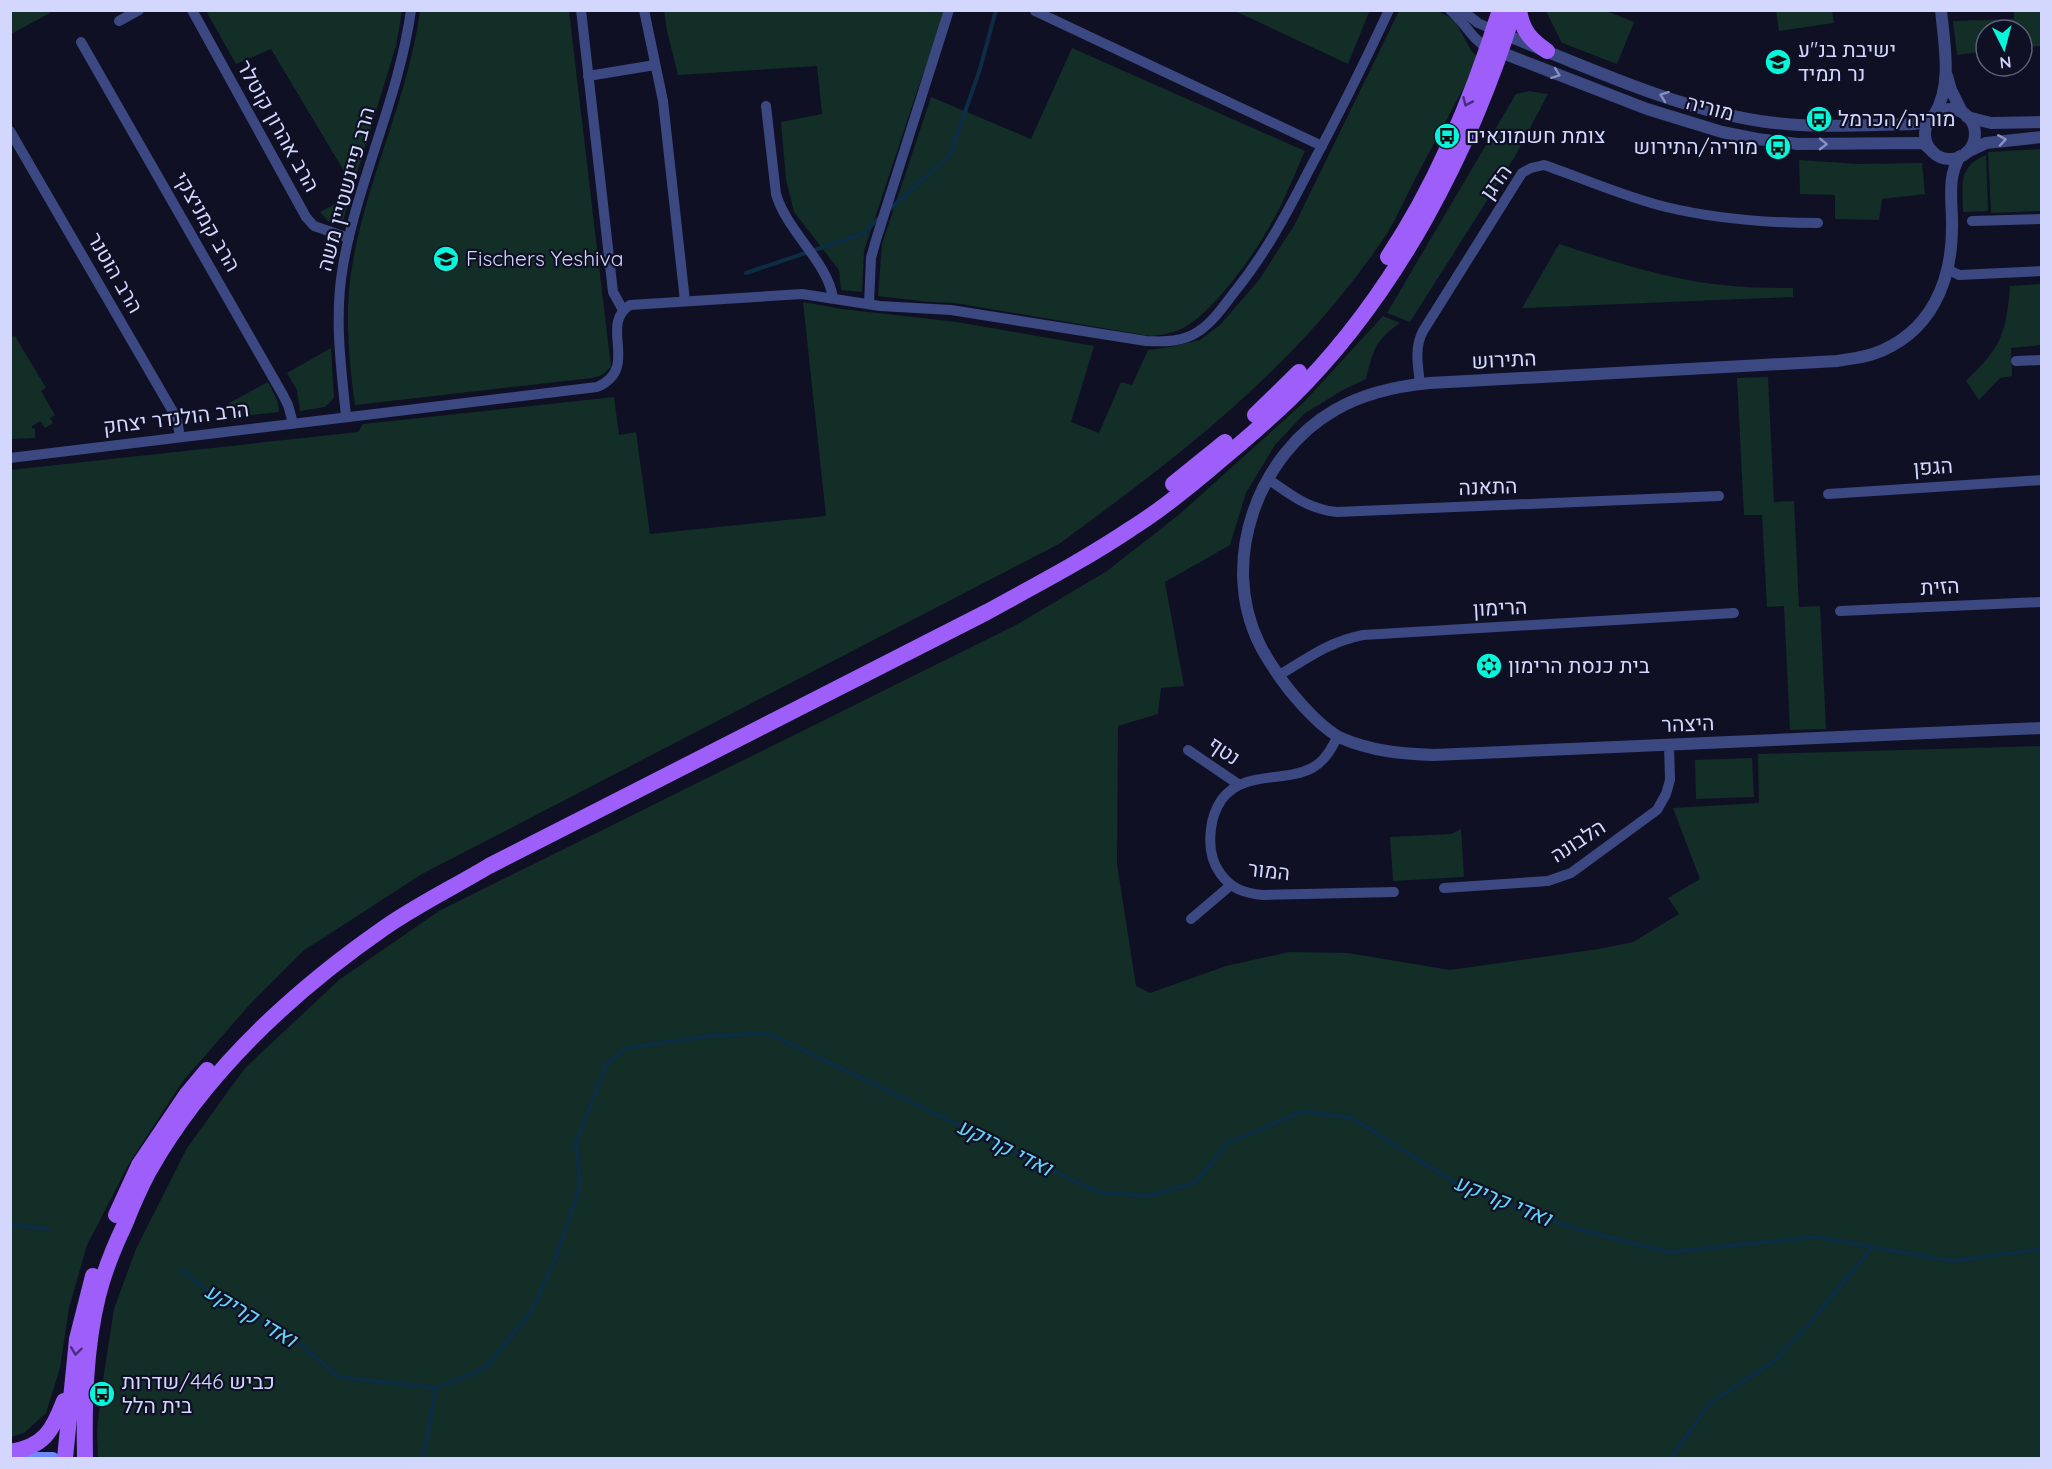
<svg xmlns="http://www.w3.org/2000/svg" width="2052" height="1469" font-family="Quicksand,Heebo,sans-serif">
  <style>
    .green { fill: #122e27 }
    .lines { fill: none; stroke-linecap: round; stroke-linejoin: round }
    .stream { stroke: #0d2d44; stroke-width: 4 }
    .minor { stroke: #3b4881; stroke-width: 10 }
    .tertiary { stroke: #3b4881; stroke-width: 12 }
    .secondary { stroke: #6d88fb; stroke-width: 12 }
    .primary { stroke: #9e5efa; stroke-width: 16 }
    .oneway { stroke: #8790c0 }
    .oneway2 { stroke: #482f7a }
    .labels { text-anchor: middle; stroke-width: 4.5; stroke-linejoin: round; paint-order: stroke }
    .poi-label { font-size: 21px; fill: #d3d7fe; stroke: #0f1024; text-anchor: start }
    .street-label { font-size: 21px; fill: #d3d7fe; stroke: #0f1024 }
    .water-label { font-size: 22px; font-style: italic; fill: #64d5fa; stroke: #0f1024 }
  </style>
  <rect width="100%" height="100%" fill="#0f1024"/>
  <!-- green -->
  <g class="green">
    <polygon points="11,10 49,11 50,13 11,34"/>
    <polygon points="1365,10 1369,12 1348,64 1235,11"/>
    <polygon points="206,11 402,11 396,46 353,186 271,49 236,64"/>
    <path d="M420,11H569L611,367L602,375L592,378L355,405C349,360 344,313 352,267C366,180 408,99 420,11Z"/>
    <polygon points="664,11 947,11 917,91 864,251 862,292 841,290 839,270 794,212 786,179 781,122 822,114 817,66 678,75 667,31"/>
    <path d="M1399,11H1437L1454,19L1472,52L1477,56L1470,76C1450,113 1431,149 1412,185C1403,203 1394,224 1382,241C1295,368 1182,454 1059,544L422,874L303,951L251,1003L183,1081L130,1162L87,1245L69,1308L60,1368L46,1413L24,1433L11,1437L10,470L358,432L363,424L614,397L619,435L636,432L650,534L826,516L803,302L842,309L957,322L1094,346L1071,422L1099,433L1121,382L1132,385L1148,350L1170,347L1200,340L1220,325L1259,280L1295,224Z"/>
    <polygon points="1546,11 1606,11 1634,22 1617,64 1562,43"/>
    <polygon points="1776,11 1832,11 1834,23 1779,31"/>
    <polygon points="2014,11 2041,11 2041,46 2022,47 2022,30 1986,30 1986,51 1957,55 1953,21 2014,19"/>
    <path d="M1072,48L1305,151C1294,175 1285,200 1272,222C1256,252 1212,315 1181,329C1170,334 1161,335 1150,336L955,303L928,302L878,296L882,244L931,97L1031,139Z"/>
    <polygon points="1529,91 1548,94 1514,158 1410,322 1387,313 1516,94"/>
    <polygon points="2041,149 2041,211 1991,213 1988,152"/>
    <path d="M1986,155L1988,211L1963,212C1963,185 1957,167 1986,155Z"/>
    <polygon points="1799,160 1859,164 1922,163 1925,194 1882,199 1879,220 1835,219 1835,195 1800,194"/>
    <polygon points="350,196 342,225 328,221 320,212"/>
    <path d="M1559,244C1615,262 1674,282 1733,286C1753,288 1773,288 1793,288V297L1522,308Z"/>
    <path d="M2041,284V345L2011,348L2012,376L2000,378L1979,400L1966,381C2001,347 2006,335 2010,286Z"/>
    <path d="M1383,316L1400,323C1375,340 1373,351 1366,379L1341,391L1304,414L1275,445L1246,493L1230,545L1165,582L1184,686L1161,688L1158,714L1118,726L1117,864L1136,986L1150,993L1226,966L1289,952L1348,953L1450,970L1599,949L1633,942L1679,914L1668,898L1700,879L1673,808L1759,803L1758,754L2041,746V1458H98L97,1431L101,1393L114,1309L136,1249L187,1148L245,1068L339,980L439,911L1018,624L1107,571L1181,513L1303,403Z"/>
    <polygon points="15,336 46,388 41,391 55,415 50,418 53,423 45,428 40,421 31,427 35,429 35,438 11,439 10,337"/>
    <polygon points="331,348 334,398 325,407 300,411 297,390 287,373"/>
    <polygon points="1768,377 1774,502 1794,501 1799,607 1820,606 1826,729 1790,730 1784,606 1767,607 1762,515 1744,515 1737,378"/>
    <polygon points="268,382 278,402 279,412 233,417 229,403"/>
    <polygon points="1752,758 1754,797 1696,799 1695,760"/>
    <polygon points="1461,829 1464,877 1393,881 1390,837 1451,834"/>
  </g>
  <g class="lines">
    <!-- stream -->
    <g class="stream">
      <polyline points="890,209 950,155 980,69 996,10"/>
      <polyline points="746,273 862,234 879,218"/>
      <polyline points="10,1225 49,1229"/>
      <polyline points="182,1270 226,1305 286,1332 339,1377 436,1388 485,1368 531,1312 555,1259 580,1187 576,1143 606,1065 626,1048 709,1036 768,1033 1098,1192 1149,1196 1196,1182 1228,1143 1303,1111 1352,1118 1467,1190 1577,1229 1669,1252 1815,1237 1953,1261 2042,1249"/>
      <polyline points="423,1458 436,1388"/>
      <polyline points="1671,1458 1709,1404 1774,1361 1814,1318 1872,1247"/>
    </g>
    <!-- minor -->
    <g class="minor">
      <polyline points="192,10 306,217 314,226 349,238"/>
      <polyline points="581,10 613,292 623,310"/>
      <polyline points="644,10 663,101 685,301"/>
      <path d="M1450,10C1465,22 1471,39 1488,48"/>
      <polyline points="1462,10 1478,23 1494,30"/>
      <polyline points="1035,11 1322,146"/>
      <polyline points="119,21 139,10"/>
      <polyline points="81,42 283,395 288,405 293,423"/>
      <polyline points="588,76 655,65"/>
      <path d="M766,106L776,194C787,232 828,262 833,298"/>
      <polyline points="10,131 172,410 177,420 180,437"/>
      <polyline points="1972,221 2042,219"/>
      <polyline points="1949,270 1959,275 2042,271"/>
      <polyline points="869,304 871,258 876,240 949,10"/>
      <polyline points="2016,361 2042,360"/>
      <path d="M1420,384C1418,366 1414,348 1423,331L1522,173L1531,168L1544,165C1585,179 1625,197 1666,207C1716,219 1767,223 1818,223"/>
      <path d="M346,416C341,367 334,316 343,266C358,179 399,98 411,10"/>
      <path d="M10,458L597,387C641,368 598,325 630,305L802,294L880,306L951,310L1146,341C1164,342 1184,342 1199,331C1214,321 1225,304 1236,290C1265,254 1286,215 1307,174C1336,120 1363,66 1389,10"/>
      <path d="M1268,479C1291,495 1308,509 1337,512L1719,496"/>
      <polyline points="1828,494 2042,480"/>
      <polyline points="1840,611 2042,602"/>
      <path d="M1278,676C1308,658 1328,642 1363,635L1734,613"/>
      <path d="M1338,736C1331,749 1325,761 1312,768C1283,783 1245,770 1222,799C1216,808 1212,817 1211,829C1209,844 1210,859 1220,873C1231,889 1244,893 1263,895L1394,892"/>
      <polyline points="1188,750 1238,784"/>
      <polyline points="1444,888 1548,881 1571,873 1657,810 1666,794 1670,780 1669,744"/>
      <polyline points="1191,919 1231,885"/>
    </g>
    <!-- tertiary -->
    <g class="tertiary">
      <path d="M1498,32C1584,65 1669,107 1760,121C1811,129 1863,125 1915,124L1928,121"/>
      <polyline points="1492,49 1647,109 1722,132 1757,139 1798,144 1923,143 1932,151"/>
      <polyline points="1947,76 1951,90 1962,112"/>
      <circle cx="1950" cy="134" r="25"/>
      <path d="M1934,115C1953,86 1944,43 1941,10"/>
      <polyline points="1967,117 1991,123 2042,122"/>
      <polyline points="1967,152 1986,143 2042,137"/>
      <path d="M1960,156C1947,177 1952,199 1952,223C1953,281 1931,334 1873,354C1861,358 1848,359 1837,361L1430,383C1397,386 1364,393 1335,410C1258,454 1219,561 1259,643C1263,652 1269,661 1275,670C1288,691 1319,727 1341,738C1371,751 1402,754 1434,755L2042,728"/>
    </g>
    <!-- secondary -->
    <polyline class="secondary" points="10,1458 53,1458"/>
    <!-- primary -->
    <g class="primary">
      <path d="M1519,10C1522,31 1531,40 1547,51"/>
      <path d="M1388,257C1438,182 1473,96 1500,10"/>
      <polyline points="1255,415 1299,372"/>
      <polyline points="1173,484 1225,442"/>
      <polyline points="116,1215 139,1165 187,1094 207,1070"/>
      <path d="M10,1452C44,1447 53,1430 64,1401"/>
      <polyline points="65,1458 77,1339 93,1276"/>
      <path d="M85,1458C84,1405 85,1349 98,1296C104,1272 114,1247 125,1224C132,1206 140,1188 149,1171C205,1072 292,992 384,928C417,905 454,887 489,866L987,612C1036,585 1086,559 1132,528C1164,508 1193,484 1222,459C1245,440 1268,420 1290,399C1395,296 1471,151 1514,10"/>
    </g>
  </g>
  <!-- one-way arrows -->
  <defs><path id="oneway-chevron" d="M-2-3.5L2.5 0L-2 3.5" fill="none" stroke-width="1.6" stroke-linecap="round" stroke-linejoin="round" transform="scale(1.5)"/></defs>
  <g class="oneway">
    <use href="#oneway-chevron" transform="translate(1556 74) rotate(21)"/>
    <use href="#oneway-chevron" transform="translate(1664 96) rotate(-160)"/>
    <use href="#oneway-chevron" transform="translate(2002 140) rotate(-9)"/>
    <use href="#oneway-chevron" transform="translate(1823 144) rotate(1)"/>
  </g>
  <g class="oneway2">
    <use href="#oneway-chevron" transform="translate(1467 102) rotate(114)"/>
    <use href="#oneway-chevron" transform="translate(76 1351) rotate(97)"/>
  </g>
  <!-- icons -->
  <defs>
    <g id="school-disc" transform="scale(1.35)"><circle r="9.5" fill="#07f5da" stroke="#0f1024"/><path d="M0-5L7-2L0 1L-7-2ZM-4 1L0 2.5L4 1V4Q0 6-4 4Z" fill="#111"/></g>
    <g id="bus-disc" transform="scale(1.35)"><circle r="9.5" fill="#07f5da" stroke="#0f1024"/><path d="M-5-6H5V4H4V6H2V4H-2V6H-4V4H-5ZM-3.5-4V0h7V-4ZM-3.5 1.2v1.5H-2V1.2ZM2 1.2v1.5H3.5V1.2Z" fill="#111"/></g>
    <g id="university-disc" transform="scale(1.35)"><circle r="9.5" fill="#07f5da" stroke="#0f1024"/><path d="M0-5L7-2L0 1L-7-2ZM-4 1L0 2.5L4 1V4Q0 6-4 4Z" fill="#111"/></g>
    <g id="synagogue-disc" transform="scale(1.35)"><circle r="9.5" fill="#07f5da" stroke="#0f1024"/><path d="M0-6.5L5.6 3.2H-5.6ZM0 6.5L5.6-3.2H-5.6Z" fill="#111"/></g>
  </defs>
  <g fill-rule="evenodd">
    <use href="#school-disc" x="1778" y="62"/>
    <use href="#bus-disc" x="1819" y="119"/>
    <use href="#bus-disc" x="1447" y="136"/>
    <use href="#bus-disc" x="1778" y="147"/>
    <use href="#university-disc" x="446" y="259"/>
    <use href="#synagogue-disc" x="1489" y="666"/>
    <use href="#bus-disc" x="102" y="1394"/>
  </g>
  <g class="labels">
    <!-- poi labels -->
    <g class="poi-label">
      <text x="1798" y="57">ישיבת בנ"ע<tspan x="1798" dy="24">נר תמיד</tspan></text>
      <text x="1838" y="126">מוריה/הכרמל</text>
      <text x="1466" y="143">צומת חשמונאים</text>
      <text x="1758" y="154" text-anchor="end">מוריה/התירוש</text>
      <text x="466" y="266">Fischers Yeshiva</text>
      <text x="1508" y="673">בית כנסת הרימון</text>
      <text x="122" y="1389">כביש 446/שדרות<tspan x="122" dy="24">בית הלל</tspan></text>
    </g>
    <!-- street labels -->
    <g class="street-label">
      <text transform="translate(1710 108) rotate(15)" y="7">מוריה</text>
      <text transform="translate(278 126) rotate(61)" y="7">הרב אהרון קוטלר</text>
      <text transform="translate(1496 182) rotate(-54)" y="7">הדגן</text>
      <text transform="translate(346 189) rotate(-75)" y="7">הרב פיינשטיין משה</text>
      <text transform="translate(207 222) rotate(60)" y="7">הרב קמניצקי</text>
      <text transform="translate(115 273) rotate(60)" y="7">הרב הוטנר</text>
      <text transform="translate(1504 360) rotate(-3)" y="7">התירוש</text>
      <text transform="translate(176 418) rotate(-7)" y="7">הרב הולנדר יצחק</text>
      <text transform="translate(1933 467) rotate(-4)" y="7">הגפן</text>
      <text transform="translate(1488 487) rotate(-2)" y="7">התאנה</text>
      <text transform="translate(1940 587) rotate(-3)" y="7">הזית</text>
      <text transform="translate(1500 608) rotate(-3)" y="7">הרימון</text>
      <text transform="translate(1688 724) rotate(-2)" y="7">היצהר</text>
      <text transform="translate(1224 751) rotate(34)" y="7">נטף</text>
      <text transform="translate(1578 841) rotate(-33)" y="7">הלבונה</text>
      <text transform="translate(1269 871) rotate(6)" y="7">המור</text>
    </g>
    <!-- water labels -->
    <g class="water-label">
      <text transform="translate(1005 1147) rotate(26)" y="8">ואדי קריקע</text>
      <text transform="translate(1503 1200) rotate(22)" y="8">ואדי קריקע</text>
      <text transform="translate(251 1315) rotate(31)" y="8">ואדי קריקע</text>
    </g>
  </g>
  <!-- border -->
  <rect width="2052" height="1469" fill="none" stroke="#d3d7fe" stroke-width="24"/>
  <!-- north arrow -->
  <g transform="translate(2004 48) rotate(174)"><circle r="28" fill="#0f1024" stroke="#5d607b" stroke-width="1.5"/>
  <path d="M0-4.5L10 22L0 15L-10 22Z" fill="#07f5da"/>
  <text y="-9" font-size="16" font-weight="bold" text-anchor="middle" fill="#d3d7fe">N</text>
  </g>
</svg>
